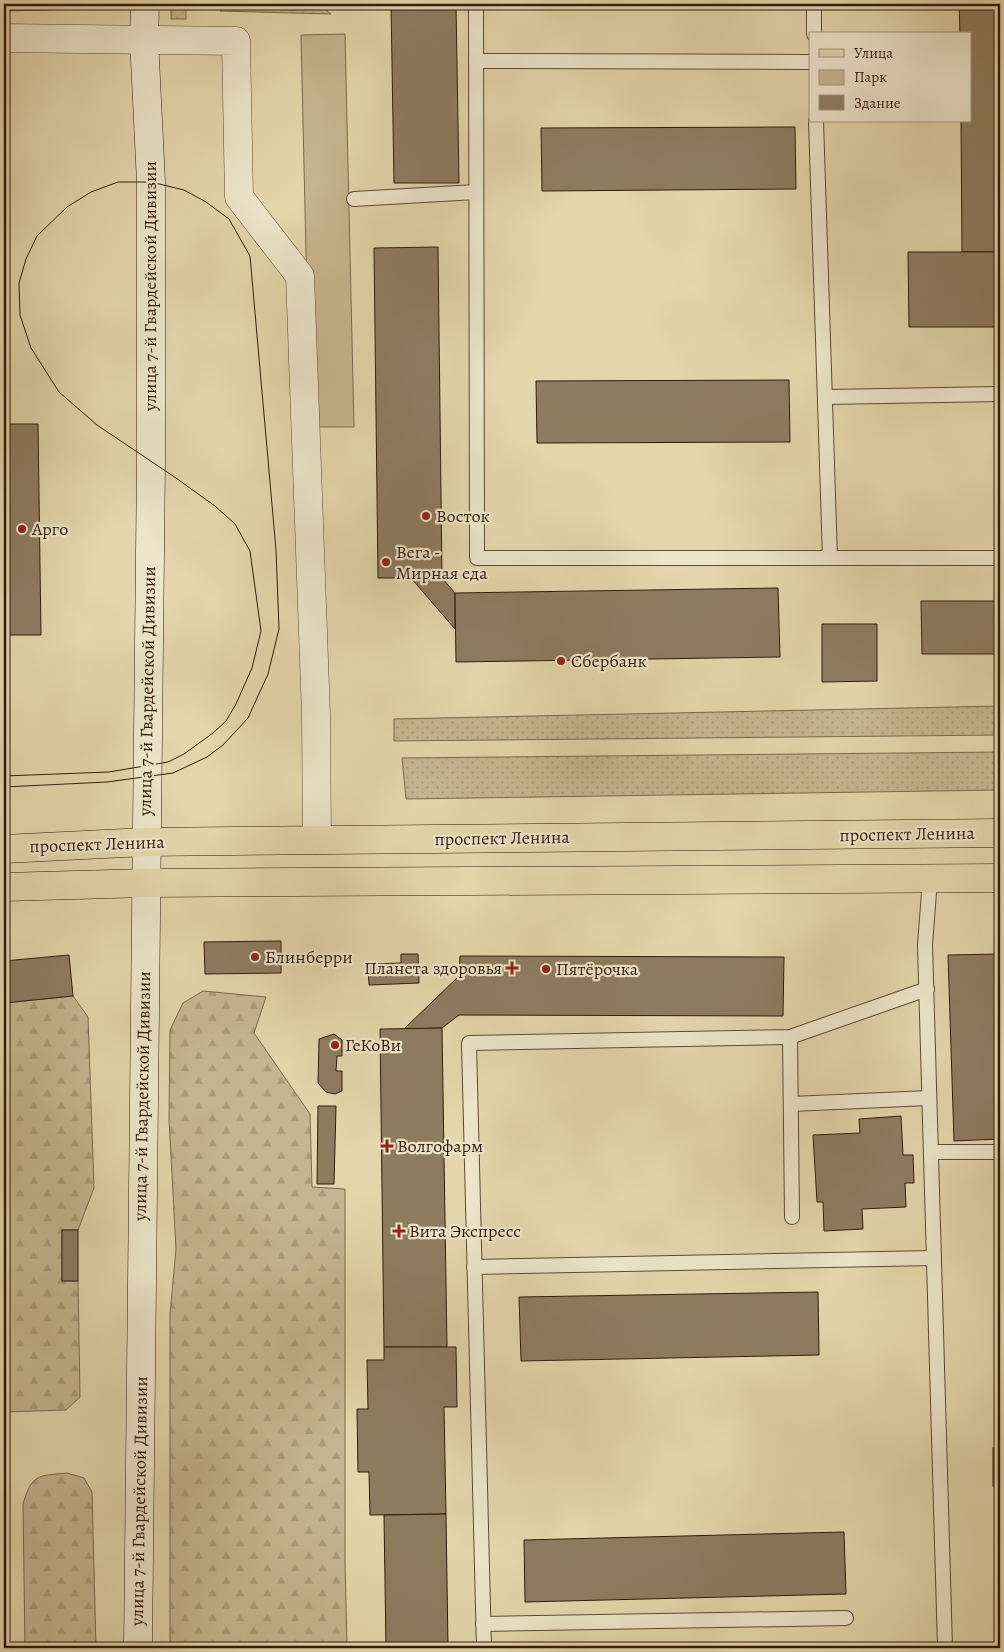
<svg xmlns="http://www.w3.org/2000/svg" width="1004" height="1652" font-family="Alegreya,serif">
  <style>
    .grass { fill: url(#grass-dots); stroke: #7c684f }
    .forest { fill: url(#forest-firs); stroke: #7c684f }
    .park { fill: #c5b591; stroke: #7c684f }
    .building { fill: #8e7c60; stroke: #321b0d }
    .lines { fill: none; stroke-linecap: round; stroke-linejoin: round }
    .service-casing { stroke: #5e4a35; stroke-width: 16 }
    .minor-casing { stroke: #5e4a35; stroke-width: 29 }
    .secondary-casing { stroke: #321b0d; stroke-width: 29 }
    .primary-casing { stroke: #321b0d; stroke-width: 29 }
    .service { stroke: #ede4c9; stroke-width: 14 }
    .minor { stroke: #ede4c9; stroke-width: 28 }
    .secondary { stroke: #ede4c9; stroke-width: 28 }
    .primary { stroke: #e3d5ac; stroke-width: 28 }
    .tram { stroke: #321b0d; stroke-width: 1 }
    .poi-dot { fill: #8f2418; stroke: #ede4c9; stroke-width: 2 }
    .labels { text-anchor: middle; stroke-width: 4.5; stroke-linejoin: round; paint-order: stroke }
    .street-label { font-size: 18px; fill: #321b0d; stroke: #ede4c9 }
    .poi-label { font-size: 18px; fill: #321b0d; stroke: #ede4c9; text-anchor: start }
  </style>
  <defs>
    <pattern id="grass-dots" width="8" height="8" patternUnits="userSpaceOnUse" patternTransform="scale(1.25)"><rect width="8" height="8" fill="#c5b591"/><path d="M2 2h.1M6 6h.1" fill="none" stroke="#aa9b7c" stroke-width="1.8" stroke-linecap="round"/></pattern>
    <pattern id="forest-firs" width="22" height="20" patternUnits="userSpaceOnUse" patternTransform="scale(1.25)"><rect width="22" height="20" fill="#c5b591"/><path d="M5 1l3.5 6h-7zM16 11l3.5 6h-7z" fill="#aa9b7c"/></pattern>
  </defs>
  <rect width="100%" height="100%" fill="#e3d5ac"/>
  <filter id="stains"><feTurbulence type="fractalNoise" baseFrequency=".004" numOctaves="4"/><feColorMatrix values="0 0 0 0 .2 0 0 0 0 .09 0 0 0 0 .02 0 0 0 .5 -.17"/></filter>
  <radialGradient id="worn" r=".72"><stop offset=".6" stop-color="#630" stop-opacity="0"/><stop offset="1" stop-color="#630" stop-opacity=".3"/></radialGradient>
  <!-- grass -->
  <g class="grass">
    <polygon points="4,4 40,4 49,10 4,11"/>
    <rect x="171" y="4" width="15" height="15"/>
    <polygon points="230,4 318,4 331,14 220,11"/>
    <polygon points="1000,706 1000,735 394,741 394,719"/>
    <polygon points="1000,752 1000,790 406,799 402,758"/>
  </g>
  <!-- forest -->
  <g class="forest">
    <polygon points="203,991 266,997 254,1033 310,1114 312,1187 345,1189 345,1562 347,1648 170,1648 170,1314 176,1249 169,1119 170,1030 183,1003"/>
    <polygon points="73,996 88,1017 94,1188 78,1230 62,1230 62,1281 78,1281 80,1397 66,1410 4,1412 4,1003"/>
    <path d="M67,1473L84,1478L92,1492L96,1648H25L23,1504C32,1474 37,1476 67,1473Z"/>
  </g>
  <!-- park -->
  <polygon class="park" points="345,34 354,427 310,427 301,35"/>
  <!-- building -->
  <g class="building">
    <polygon points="391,4 456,4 459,183 394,183"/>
    <polygon points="959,4 1000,4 1000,252 962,252 961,121 970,121 970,34 960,34"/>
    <polygon points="795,127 796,189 542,191 541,128"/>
    <polygon points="438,247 442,578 455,593 455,629 411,578 378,578 374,248"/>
    <polygon points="908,252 1000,252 1000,327 909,327"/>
    <polygon points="789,380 790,442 537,443 536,381"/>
    <polygon points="4,424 38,424 41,635 4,635"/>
    <polygon points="778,588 780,657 456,662 455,593"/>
    <polygon points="921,601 1000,601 1000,654 922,654"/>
    <polygon points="822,624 877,624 877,681 822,682"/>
    <polygon points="281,941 281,973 205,974 204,942"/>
    <polygon points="401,954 418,954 419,983 369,985 368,964 401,963"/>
    <polygon points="1000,954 1000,1139 954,1141 948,955"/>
    <polygon points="69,955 73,996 4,1003 4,961"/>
    <polygon points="460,956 784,957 783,1016 459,1015 442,1028 404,1029 459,976"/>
    <polygon points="442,1028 447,1347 384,1347 380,1029"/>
    <polygon points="334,1034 342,1040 342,1056 337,1056 336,1071 342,1071 342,1091 335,1094 326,1092 318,1083 319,1039"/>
    <polygon points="318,1106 336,1106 334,1184 317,1184"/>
    <polygon points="901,1116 903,1155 913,1155 914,1183 905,1183 906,1207 862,1209 863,1229 824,1231 823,1202 817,1202 813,1135 860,1133 859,1119"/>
    <rect x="62" y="1230" width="16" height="51"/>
    <polygon points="818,1292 819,1355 521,1361 519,1297"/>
    <polygon points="384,1347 456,1347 457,1407 444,1407 446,1514 370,1515 369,1472 358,1472 357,1409 368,1409 367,1360 384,1360"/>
    <rect x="993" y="1448" width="7" height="38"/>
    <polygon points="446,1514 448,1648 386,1648 384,1515"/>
    <polygon points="844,1532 846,1594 525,1602 524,1540"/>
  </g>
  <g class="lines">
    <!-- service casing -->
    <g class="service-casing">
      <g id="service">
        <polyline points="476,4 477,558 1000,558"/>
        <polyline points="814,34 814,4"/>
        <polyline points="476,61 810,62"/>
        <polyline points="816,121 830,558"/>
        <polyline points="354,199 476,192"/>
        <polyline points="826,397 1000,394"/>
        <polyline points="930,879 925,945 945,1648"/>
        <polyline points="790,1037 792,1217"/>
        <polyline points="791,1104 929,1098"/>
        <polyline points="931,1152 1000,1152"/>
        <polyline points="474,1267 934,1258"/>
        <polyline points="483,1624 846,1618"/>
        <polyline points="484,1648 469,1043 790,1037 927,989"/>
      </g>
    </g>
    <!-- minor casing -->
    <g class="minor-casing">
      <polyline id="minor" points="4,38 236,41 239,197 300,276 316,715 317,840"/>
    </g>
    <!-- secondary casing -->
    <g class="secondary-casing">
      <polyline id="secondary" points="138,1648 151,462 151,182 144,39 145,4"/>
    </g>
    <!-- primary casing -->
    <g class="primary-casing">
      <g id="primary">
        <polyline points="4,849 145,842 1000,833"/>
        <polyline points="4,887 147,883 1000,878"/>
      </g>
    </g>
    <!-- service -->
    <use href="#service" class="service"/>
    <!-- minor -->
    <use href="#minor" class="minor"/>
    <!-- secondary -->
    <use href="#secondary" class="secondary"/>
    <!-- primary -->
    <use href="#primary" class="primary"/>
    <!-- tram -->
    <polyline class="tram" points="4,776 109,772 168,762 184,754 213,733 226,721 236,704 252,668 261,631 250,551 235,524 215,506 176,478 97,425 59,392 31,348 20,315 19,283 26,259 37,236 67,207 91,192 118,182 151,182 184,190 206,202 229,219 250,256 276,550 279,629 268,674 248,718 223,745 207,757 173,773 107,782 4,787"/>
  </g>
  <!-- markers -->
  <g class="poi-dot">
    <circle cx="426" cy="516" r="5"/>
    <circle cx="22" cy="529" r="5"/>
    <circle cx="386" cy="562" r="5"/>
    <circle cx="561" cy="661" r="5"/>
    <circle cx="255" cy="957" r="5"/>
    <path d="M509.5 960.5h5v5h5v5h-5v5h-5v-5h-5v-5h5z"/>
    <circle cx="546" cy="969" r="5"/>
    <circle cx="335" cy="1045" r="5"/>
    <path d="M384.5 1138.5h5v5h5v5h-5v5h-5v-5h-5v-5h5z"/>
    <path d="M396.5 1223.5h5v5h5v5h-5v5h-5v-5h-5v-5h5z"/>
  </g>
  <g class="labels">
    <!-- street labels -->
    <g class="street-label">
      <text transform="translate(150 286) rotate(-90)" y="6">улица 7-й Гвардейской Дивизии</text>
      <text transform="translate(147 691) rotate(-89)" y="6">улица 7-й Гвардейской Дивизии</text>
      <text transform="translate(907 834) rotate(-1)" y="6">проспект Ленина</text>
      <text transform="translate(502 838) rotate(-1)" y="6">проспект Ленина</text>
      <text transform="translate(97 844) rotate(-2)" y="6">проспект Ленина</text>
      <text transform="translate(142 1096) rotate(-89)" y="6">улица 7-й Гвардейской Дивизии</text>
      <text transform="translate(139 1501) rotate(-89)" y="6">улица 7-й Гвардейской Дивизии</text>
    </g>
    <!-- poi labels -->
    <g class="poi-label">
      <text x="436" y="522">Восток</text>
      <text x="32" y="535">Арго</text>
      <text x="396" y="558">Вега -<tspan x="396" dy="21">Мирная еда</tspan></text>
      <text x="571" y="667">Сбербанк</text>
      <text x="265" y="963">Блинберри</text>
      <text x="502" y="974" text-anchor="end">Планета здоровья</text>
      <text x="556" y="975">Пятёрочка</text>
      <text x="345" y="1051">ГеКоВи</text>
      <text x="397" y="1152">Волгофарм</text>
      <text x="409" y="1237">Вита Экспресс</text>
    </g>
  </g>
  <!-- margin -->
  <rect width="1004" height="1652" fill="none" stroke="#e3d5ac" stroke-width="20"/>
  <rect x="5" y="5" width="994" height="1642" fill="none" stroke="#321b0d" stroke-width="2.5"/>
  <rect x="10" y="10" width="984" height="1632" fill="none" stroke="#321b0d"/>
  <!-- legend -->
  <rect x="809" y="32" width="162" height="90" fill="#ede4c9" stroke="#a2947e"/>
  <rect x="819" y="49" width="25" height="8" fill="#e3d5ac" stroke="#a2947e"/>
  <text x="854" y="58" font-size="15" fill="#321b0d">Улица</text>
  <rect x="819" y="70" width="25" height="15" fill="#c5b591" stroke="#a2947e"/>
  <text x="854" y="82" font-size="15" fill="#321b0d">Парк</text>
  <rect x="819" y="95" width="25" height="15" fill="#8e7c60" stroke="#a2947e"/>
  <text x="854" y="108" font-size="15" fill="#321b0d">Здание</text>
  <rect width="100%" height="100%" filter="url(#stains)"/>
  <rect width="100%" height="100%" fill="url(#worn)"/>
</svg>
